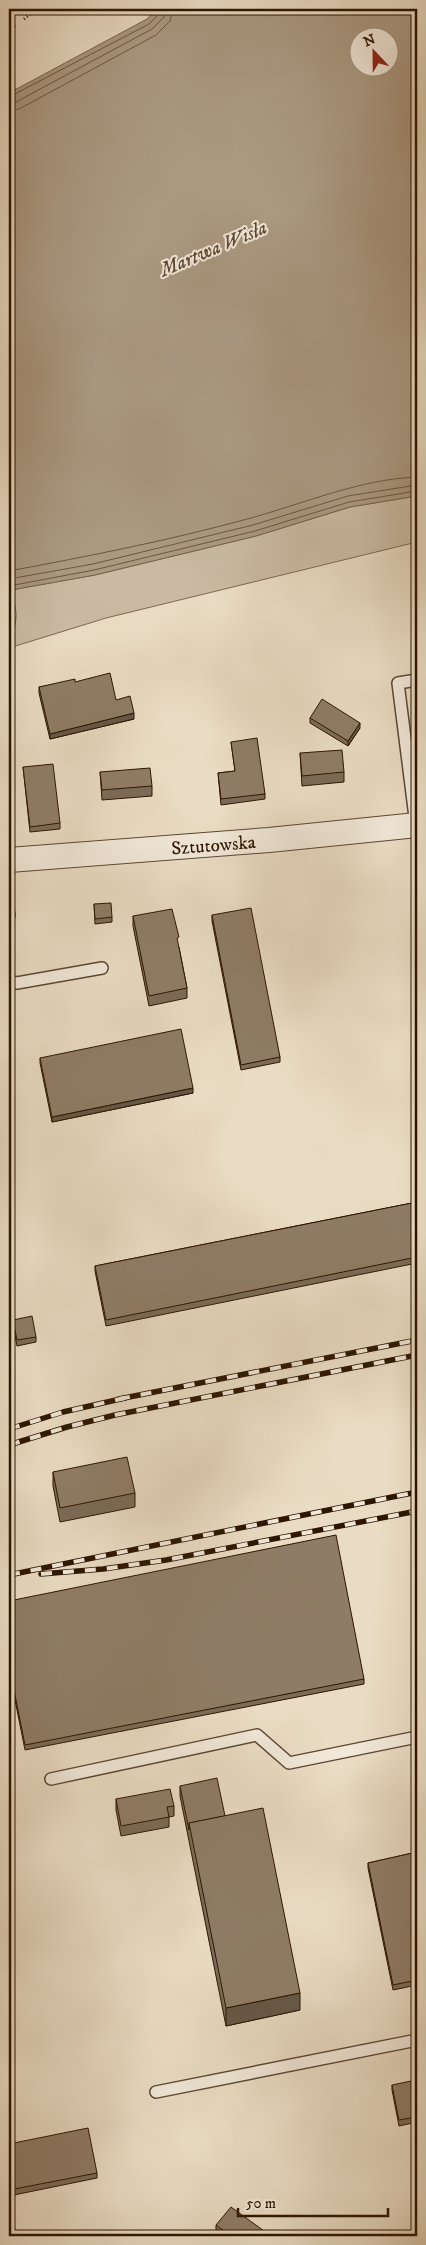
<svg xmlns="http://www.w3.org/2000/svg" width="426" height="2245" font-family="'IM FELL DW Pica',serif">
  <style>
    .green { fill: #cabaa3; stroke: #7c6852 }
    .water { fill: #aa9881; stroke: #78644d; fill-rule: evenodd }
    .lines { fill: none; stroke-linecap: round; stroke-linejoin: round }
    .shore { stroke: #6c5640; stroke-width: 1 }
    .service-casing { stroke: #5c4731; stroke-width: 14 }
    .minor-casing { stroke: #5c4731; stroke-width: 26 }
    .path { stroke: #2d1500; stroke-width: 3; stroke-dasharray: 1 2.5; stroke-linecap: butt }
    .service { stroke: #f1e8d9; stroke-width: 11 }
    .minor { stroke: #f1e8d9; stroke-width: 24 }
    .rail-casing { stroke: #2d1500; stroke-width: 5.5 }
    .rail { stroke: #f1e8d9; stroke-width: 4; stroke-dasharray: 11; stroke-linecap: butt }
    .wall { fill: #7b6b58; stroke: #2d1500 }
    .shaded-wall { fill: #645747; stroke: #2d1500 }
    .building { fill: #8f7c66; stroke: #2d1500 }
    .labels { text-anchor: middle; stroke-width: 4; stroke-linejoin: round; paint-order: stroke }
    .street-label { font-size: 19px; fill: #2d1500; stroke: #f1e8d9 }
    .water-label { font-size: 20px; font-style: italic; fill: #5f4934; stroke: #f1e8d9 }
  </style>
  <rect width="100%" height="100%" fill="#eadcc4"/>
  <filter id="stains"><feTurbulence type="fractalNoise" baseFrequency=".004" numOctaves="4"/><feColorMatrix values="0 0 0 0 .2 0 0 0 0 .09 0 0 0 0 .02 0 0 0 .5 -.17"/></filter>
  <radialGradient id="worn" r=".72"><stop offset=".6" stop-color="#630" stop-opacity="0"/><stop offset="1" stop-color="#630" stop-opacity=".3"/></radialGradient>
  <!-- green -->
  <path class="green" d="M417,496V542L106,618L9,648C9,637 16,629 16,617C17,609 12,598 11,590L95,575L256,536L350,507Z"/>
  <!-- water -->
  <path class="water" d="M156,9H417V496L350,507L256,536L95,575L11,590C13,608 19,621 9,639V93L147,19ZM358,38H388V68H358Z"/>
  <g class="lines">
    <!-- shore -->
    <g class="shore">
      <polyline points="9,97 149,24 159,14 160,9"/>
      <polyline points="9,103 16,102 152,29 164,17 166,9"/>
      <polyline points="9,111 19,109 156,35 170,21 173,9"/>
      <path d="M9,571C90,556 171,540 251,518C305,503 361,479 417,477"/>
      <polyline points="9,579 93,564 253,525 348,496 417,485"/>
      <polyline points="9,586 94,570 255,531 349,502 417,491"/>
    </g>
    <!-- service casing -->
    <g class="service-casing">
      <g id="service">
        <polyline points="9,10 11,9"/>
        <polyline points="416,825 398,683 417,680"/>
        <polyline points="9,981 17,983 102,968"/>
        <polyline points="51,1779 257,1735 289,1763 417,1737"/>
        <polyline points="156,2092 417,2040"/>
      </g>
    </g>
    <!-- minor casing -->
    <g class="minor-casing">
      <g id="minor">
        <path id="s1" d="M9,860L269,840L417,825"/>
      </g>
    </g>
    <!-- path -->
    <g class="path">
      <polyline points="24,19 37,9"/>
      <polyline points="9,30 15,25"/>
    </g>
    <!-- service -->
    <use href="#service" class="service"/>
    <!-- minor -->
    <use href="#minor" class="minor"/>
    <!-- rail casing -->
    <g class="rail-casing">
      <g id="rail">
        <polyline points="119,1399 417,1340"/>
        <polyline points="9,1429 63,1412 125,1398"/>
        <polyline points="9,1445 67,1427 115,1415 417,1355"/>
        <polyline points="41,1574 103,1569 166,1560 417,1511"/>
        <polyline points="9,1575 417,1492"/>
      </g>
    </g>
    <!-- rail -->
    <use href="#rail" class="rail"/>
  </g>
  <!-- wall -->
  <g class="wall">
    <polygon points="75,682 116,700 134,719 50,739 39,693 39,687"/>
    <polygon points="310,718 360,728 348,746 310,723"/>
    <polygon points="231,742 265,794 265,799 221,805 218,773 235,771"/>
    <polygon points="300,753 344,772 344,782 302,786"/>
    <polygon points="23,767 60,823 60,829 30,832"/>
    <polygon points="100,772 152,786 152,796 102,800"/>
    <polygon points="94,904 112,917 112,922 95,924"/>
    <polygon points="9,906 15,913 15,918 9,919"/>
    <polygon points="212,915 280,1057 280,1062 241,1070 212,921"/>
    <polygon points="133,916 179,947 187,988 187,998 149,1006 133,926"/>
    <polygon points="40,1058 193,1093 52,1122 40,1063"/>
    <polygon points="417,1202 417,1263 106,1326 95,1271 95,1266"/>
    <polygon points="13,1320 36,1337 36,1342 17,1346 13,1325"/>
    <polygon points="53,1472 135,1493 135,1507 60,1522 53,1486"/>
    <polygon points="9,1601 364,1679 364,1684 25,1750 9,1670"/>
    <polygon points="180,1786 225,1816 300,2010 226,2026 180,1796"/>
    <polygon points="116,1799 174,1806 174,1816 169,1817 169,1827 121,1836 116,1810"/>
    <polygon points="417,1852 417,1985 393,1990 368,1868 368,1863"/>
    <polygon points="392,2085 417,2114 417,2122 399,2126 392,2090"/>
    <polygon points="9,2144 97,2173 97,2178 9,2196"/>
    <polygon points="216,2225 271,2236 224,2236 216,2230"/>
  </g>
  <!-- shaded-wall -->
  <g class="shaded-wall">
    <polygon points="134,713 134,719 50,739 50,734"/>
    <polygon points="360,723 360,728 348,746 348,741"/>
    <polygon points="193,1088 193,1093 52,1122 52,1117"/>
    <polygon points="300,1993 300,2010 226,2026 226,2008"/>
  </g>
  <!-- building -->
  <g class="building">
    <polygon points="110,673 116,700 130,696 134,713 50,734 39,687 75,679 75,682"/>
    <polygon points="322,699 360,723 348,741 310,718"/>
    <polygon points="257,738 265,794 221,799 218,773 235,771 231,742"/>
    <polygon points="342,750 344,772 302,776 300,753"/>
    <polygon points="53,764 60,823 30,827 23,767"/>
    <polygon points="150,768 152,786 102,790 100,772"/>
    <polygon points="111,903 112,917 95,919 94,904"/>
    <polygon points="9,906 14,906 15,913 9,913"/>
    <polygon points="251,908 280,1057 241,1065 212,915"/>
    <polygon points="172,909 179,937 177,938 187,988 149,996 133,916"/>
    <polygon points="181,1029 193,1088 52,1117 40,1058"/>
    <polygon points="417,1202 417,1257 106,1320 95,1266"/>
    <polygon points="32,1316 36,1337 17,1340 13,1320"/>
    <polygon points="127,1457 135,1493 60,1508 53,1472"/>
    <polygon points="336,1535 364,1679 25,1745 9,1665 9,1601"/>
    <polygon points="217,1778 225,1816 189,1823 189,1830 180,1786"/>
    <polygon points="170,1789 174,1806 167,1807 169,1817 121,1826 116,1799"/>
    <polygon points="263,1808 300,1993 226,2008 189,1823"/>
    <polygon points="417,1852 417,1980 393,1985 368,1863"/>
    <polygon points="411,2081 417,2117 399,2120 392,2085"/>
    <polygon points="88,2128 97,2173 9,2190 9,2144"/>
    <polygon points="231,2207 271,2236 231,2236 216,2225"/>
  </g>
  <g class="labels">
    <!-- street labels -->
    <g class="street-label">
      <text dy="7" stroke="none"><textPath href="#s1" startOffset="205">Sztutowska</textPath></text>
    </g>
    <!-- water labels -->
    <g class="water-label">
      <text transform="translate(213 248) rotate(-23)" y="7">Martwa Wisła</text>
    </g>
  </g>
  <!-- margin -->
  <rect width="426" height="2245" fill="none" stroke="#eadcc4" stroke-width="30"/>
  <rect x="10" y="10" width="406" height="2225" fill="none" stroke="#2d1500" stroke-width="2.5"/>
  <rect x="15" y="15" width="396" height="2215" fill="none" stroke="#2d1500"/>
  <!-- north arrow -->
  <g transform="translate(374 52) rotate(338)"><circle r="24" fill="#f1e8d9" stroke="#a39482"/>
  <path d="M0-4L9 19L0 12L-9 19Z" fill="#8f2418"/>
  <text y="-8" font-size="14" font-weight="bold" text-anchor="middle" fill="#2d1500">N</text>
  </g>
  <!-- scale -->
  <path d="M238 2208v8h150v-8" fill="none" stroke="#2d1500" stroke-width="2.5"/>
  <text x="246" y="2208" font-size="15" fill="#2d1500" stroke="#f1e8d9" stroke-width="4" paint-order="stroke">50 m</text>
  <rect width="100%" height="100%" filter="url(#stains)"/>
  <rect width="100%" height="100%" fill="url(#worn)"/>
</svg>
